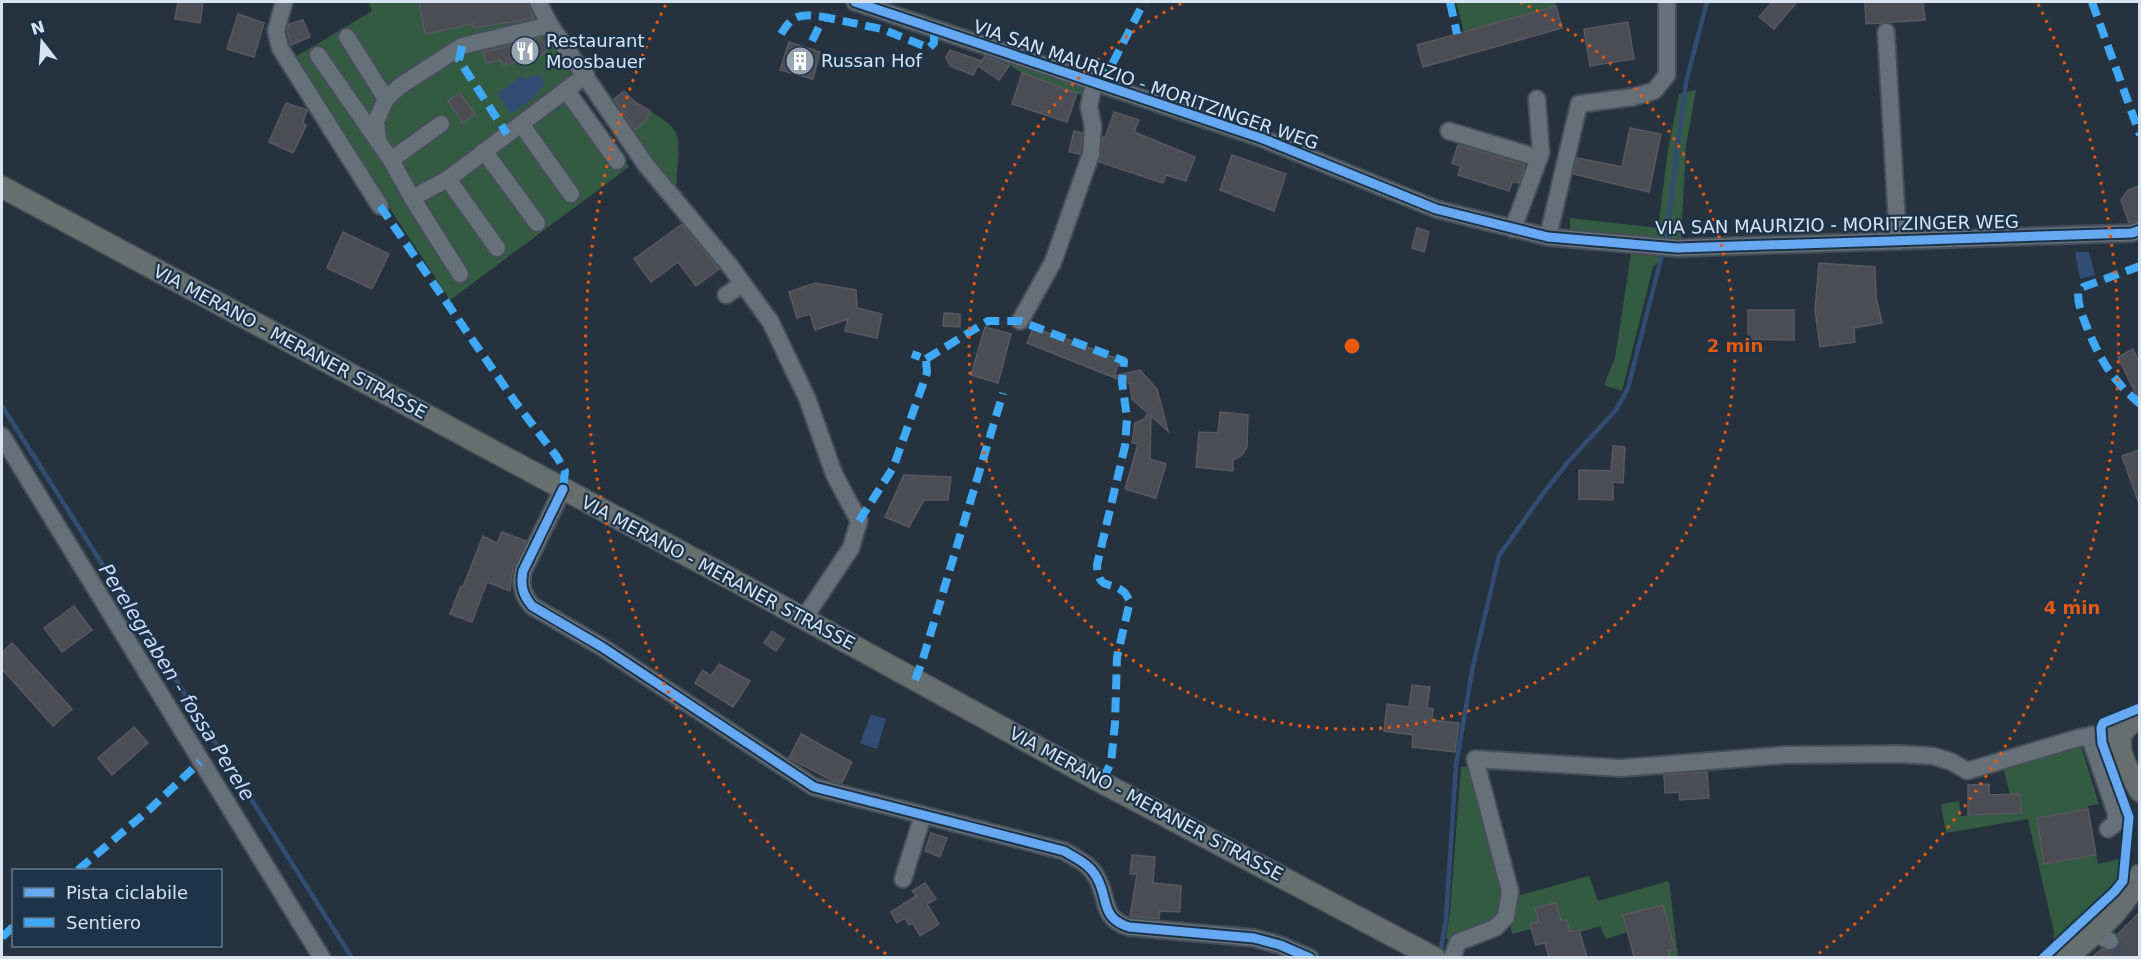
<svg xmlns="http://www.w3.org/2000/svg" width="2141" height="959" font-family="'DejaVu Sans',sans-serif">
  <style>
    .green { fill: #335b41 }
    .water { fill: #324d74 }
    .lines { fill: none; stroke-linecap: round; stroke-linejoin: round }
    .stream { stroke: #324d74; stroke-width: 4.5 }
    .building { fill: #4b4c54; stroke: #595862; stroke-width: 1.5 }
    .minor-tunnel { stroke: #404e59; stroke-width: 16; stroke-dasharray: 16 8; stroke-linecap: butt }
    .minor-casing { stroke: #444f59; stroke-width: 20 }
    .major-casing { stroke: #444f59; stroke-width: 24 }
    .minor { stroke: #677079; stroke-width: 16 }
    .major { stroke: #676e6e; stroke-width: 21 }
    .quiet { stroke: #3fa9f5; stroke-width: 8; stroke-dasharray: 15 8; stroke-linecap: butt }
    .cycleway-casing { stroke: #1c3349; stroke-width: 13 }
    .cycleway { stroke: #66a8f1; stroke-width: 9 }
    .ring { fill: none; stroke: #e8590c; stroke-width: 3; stroke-dasharray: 3 6 }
    .labels { text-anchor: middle; stroke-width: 4.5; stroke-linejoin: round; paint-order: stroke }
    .poi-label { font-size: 18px; fill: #d6e4f2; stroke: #1c3349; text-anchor: start }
    .street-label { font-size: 18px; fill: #d6e4f2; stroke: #1c3349 }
    .water-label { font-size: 20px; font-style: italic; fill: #cbddf9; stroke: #1c3349 }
    .centre { fill: #e8590c; stroke: #1c3349; stroke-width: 3 }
    .ring-label { font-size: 18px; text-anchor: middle; font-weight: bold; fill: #e8590c; stroke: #1c3349; stroke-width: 4.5; stroke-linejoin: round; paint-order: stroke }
  </style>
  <rect width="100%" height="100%" fill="#26333e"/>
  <!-- green -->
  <g class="green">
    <polygon points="369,2 531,2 534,18 572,66 574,72 572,77 580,99 629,167 450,300 292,59 372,11"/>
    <polygon points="1456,2 1555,2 1556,6 1464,32"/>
    <polygon points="988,52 1081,86 1084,90 1084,96 1022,73"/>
    <polygon points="1696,90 1686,146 1681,240 1570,229 1570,218 1658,228 1668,151 1679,94"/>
    <path d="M650,111C659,117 671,123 676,133C682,146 675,176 677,191L632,132L646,120Z"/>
    <polygon points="1631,254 1664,257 1653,267 1622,391 1604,385 1615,358"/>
    <polygon points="2080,743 2099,804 2088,806 2088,809 2037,818 2096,855 2098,864 2119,859 2119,875 2109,892 2053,942 2054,932 2028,819 1946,833 1941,804 1959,801 1961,816 2021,813 2020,794 2010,794 2004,771 2007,766"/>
    <polygon points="1461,767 1472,767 1504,890 1499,916 1490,925 1460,932 1448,940 1446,938 1450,912"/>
    <polygon points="1589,876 1598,901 1669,881 1678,957 1670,957 1668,951 1675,948 1670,930 1667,931 1665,923 1668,922 1662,905 1623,915 1628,932 1606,939 1600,926 1580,932 1579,929 1566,933 1565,929 1569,928 1567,920 1561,921 1556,903 1535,908 1539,922 1530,924 1531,929 1512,934 1511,928 1513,897"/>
  </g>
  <!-- water -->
  <g class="water">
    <polygon points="539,74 545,84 536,92 537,95 511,114 498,93 522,76 526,79"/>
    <polygon points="2075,252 2089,252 2095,275 2080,279"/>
    <polygon points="871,714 886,719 877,749 860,743"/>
  </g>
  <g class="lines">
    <!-- stream -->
    <g class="stream">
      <polyline points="1666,239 1686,82 1707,2"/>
      <polyline points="2,406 352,958"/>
      <polyline points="1440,954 1446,919 1456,765 1473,666 1499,556 1539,499 1568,462 1616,410 1628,388 1662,255"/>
    </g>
  </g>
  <!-- building -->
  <g class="building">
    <polygon points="178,2 203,2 200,23 175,19"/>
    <polygon points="419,2 528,2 534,18 474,28 473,24 425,34"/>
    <polygon points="1772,2 1797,2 1774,29 1759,17"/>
    <polygon points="1865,2 1923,2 1925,20 1866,24"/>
    <polygon points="1556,6 1562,28 1423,67 1417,45"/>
    <polygon points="238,14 264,23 254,57 227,49"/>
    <polygon points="303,20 310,37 291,45 287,31 289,24"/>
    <polygon points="1628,22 1634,59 1590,66 1584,29"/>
    <polygon points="540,38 548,49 542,55 509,64 502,64 501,60 486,63 483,52"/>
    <polygon points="789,42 820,52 813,79 780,70"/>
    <polygon points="950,50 981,61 980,63 985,56 1009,66 999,80 978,66 973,75 950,66 946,57"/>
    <polygon points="1022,73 1077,93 1067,122 1012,104"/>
    <polygon points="624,91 635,102 650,111 646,120 635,130 614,99"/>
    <polygon points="460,93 475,114 463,123 448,101"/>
    <polygon points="286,103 307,110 303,122 306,126 293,153 269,142"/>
    <polygon points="1114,112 1139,120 1134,132 1195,157 1186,181 1166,175 1163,183 1099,162 1103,137 1105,138"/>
    <polygon points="1630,128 1661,134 1649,192 1573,174 1577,158 1622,167"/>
    <polygon points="1074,131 1082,133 1080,154 1069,152"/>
    <polygon points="1458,145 1525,165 1519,183 1512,182 1509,191 1458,175 1461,166 1452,163"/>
    <polygon points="1232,155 1286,174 1274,211 1220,190"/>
    <polygon points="2139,186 2139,220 2129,223 2121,200 2128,190"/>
    <polygon points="682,224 719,269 696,286 678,262 651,282 634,259"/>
    <polygon points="1417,228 1429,232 1424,252 1412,248"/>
    <polygon points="343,232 389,254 372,289 327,268"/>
    <polygon points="1819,263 1875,267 1876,297 1882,323 1854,328 1855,342 1820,347 1815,310"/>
    <polygon points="815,283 856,290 857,308 882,314 877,338 845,331 848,319 815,330 810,314 797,318 789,292"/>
    <polygon points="1748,310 1794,310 1794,340 1748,339"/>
    <polygon points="944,313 960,314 960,327 943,326"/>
    <polygon points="985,327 1011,334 998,383 971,375"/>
    <polygon points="1033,328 1067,339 1120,360 1114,376 1140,370 1157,389 1168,431 1132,399 1130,384 1027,343"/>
    <polygon points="2133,349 2139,362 2139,400 2118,357"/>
    <polygon points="1220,412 1248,415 1247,447 1242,455 1233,460 1233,471 1196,467 1199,432 1218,433"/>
    <polygon points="1146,415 1151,416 1150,459 1166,464 1156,498 1125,489 1138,444 1132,443 1135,423 1145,419"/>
    <polygon points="1613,446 1625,447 1623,483 1613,482 1613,500 1579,499 1579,470 1611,471"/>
    <polygon points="2139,450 2139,501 2138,501 2122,456"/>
    <polygon points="904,475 951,477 948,500 924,500 909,527 885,517"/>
    <polygon points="502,532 526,541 513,567 510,591 487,582 472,622 450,614 461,586 463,587 483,536 497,543"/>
    <polygon points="74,606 92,630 62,652 44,628"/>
    <polygon points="772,631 784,639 776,651 764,643"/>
    <polygon points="12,643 72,709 53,726 2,669 2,652"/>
    <polygon points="719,664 750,681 733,707 695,683 703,670 711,676"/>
    <polygon points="1412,685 1430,687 1427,708 1433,709 1432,720 1459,723 1455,752 1412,747 1413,735 1384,731 1387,704 1409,707"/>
    <polygon points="134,727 148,743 112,775 98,758"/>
    <polygon points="801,734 852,762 842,783 833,781 789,758"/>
    <polygon points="1707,772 1709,798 1680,800 1679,792 1665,793 1664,775"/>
    <polygon points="1989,784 1989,795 2020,794 2021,813 1968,815 1968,785"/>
    <polygon points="2088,809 2096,855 2044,864 2037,818"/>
    <polygon points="931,833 947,838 940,857 925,851"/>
    <polygon points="1132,855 1155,857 1153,883 1181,886 1180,912 1160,911 1159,919 1130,916 1137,874 1130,874"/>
    <polygon points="925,883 936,899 927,904 939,924 920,936 913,923 909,925 905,918 897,923 891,912 916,896 912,891"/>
    <polygon points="1556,903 1561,921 1567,920 1570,932 1579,930 1587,957 1549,957 1545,943 1536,945 1530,924 1539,922 1535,908"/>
    <polygon points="1663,905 1675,949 1668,951 1670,957 1634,957 1623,915"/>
    <polygon points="2139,913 2139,957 2092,957 2102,949 2110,951 2116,949 2120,941 2118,934"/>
  </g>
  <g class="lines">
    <!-- minor-tunnel -->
    <polyline class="minor-tunnel" points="2110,941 2126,958"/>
    <!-- minor casing -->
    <g class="minor-casing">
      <g id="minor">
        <polyline points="284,2 276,31 280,48 380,206"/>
        <polyline points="538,2 550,25 646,165 730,266 770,321 807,398 834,474 859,521 851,548 804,618"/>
        <polyline points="855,2 1261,138 1436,209 1548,237 1677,248 2132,233 2140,230"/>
        <polyline points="1886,32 1898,241"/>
        <polyline points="347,37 386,99"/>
        <polyline points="318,55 391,160 412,198 460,274"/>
        <polyline points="566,90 617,161"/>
        <polyline points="521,124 571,194"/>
        <polyline points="1449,131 1539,158"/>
        <polyline points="378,141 376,121 386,99 400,86 462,46 550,25"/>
        <polyline points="484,151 537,223"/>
        <polyline points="391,160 441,124"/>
        <polyline points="448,179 497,248"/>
        <polyline points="412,198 448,179 586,75"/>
        <polyline points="1513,229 1541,153 1537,99"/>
        <polyline points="1548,237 1579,104 1633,97 1654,91 1667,75 1667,2"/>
        <polyline points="726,295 743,284"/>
        <polyline points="1020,321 1053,262 1091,154 1093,126 1089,107 1094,81"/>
        <polyline points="2,436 322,958"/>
        <path d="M563,489L523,571C520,586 523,595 532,606L602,647L814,787L1064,851C1077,859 1090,864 1097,878C1109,899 1100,918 1129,927L1254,938L1280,945L1310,958"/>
        <polyline points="2091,735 2091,741 2116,813 2115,824 2108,829"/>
        <polyline points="903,879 923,815"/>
        <polyline points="2094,933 2110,941"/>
        <polyline points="1452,958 1458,942 1495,928 1506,917 1510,891 1475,759 1621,768 1786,755 1900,754 1933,756 1952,762 1967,771 2078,738 2105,734 2121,735"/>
      </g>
    </g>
    <!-- major casing -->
    <g class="major-casing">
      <g id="major">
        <polyline points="2,187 761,595 1101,782 1435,958"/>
        <path d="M2140,720C2103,731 2127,770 2140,791"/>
        <path d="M2067,958C2094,933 2125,910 2140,875"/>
      </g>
    </g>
    <!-- minor -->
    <use href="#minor" class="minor"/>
    <!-- major -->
    <use href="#major" class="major"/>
    <!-- quiet -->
    <g class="quiet">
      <polyline points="1450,2 1457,34"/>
      <polyline points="2092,2 2140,135"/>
      <path d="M781,34C794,13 800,14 824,17"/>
      <polyline points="812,41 824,17 882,29 929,48 934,43 934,29"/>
      <polyline points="462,46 459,60 507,134"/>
      <polyline points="1102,84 1144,2"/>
      <polyline points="380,206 516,403 557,457 565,471 563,489"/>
      <path d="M2140,266L2083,287L2078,293C2078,307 2083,317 2088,330C2101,361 2113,381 2140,404"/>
      <path d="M926,359L988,321H1020L1124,361L1122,382L1127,418L1125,446L1097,565C1098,591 1109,580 1124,592C1126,594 1128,598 1130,601L1117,657L1115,723L1111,763L1101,782"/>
      <polyline points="859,521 893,468 927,373 926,359 912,354"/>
      <polyline points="915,680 922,662 1003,393"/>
      <polyline points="78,870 150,809 200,762"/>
      <polyline points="2,937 14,926"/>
    </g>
    <!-- cycleway casing -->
    <g class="cycleway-casing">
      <g id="cycleway">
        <polyline points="855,2 1261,138 1436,209 1548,237 1677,248 2132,233 2140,230"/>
        <path d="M563,489L523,571C520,586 523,595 532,606L602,647L814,787L1064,851C1077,859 1090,864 1097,878C1109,899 1100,918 1129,927L1254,938L1280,945L1310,958"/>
        <polyline points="2043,958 2115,891 2123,881 2129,817 2102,743 2101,728 2103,723 2140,708"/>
      </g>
    </g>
    <!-- cycleway -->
    <use href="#cycleway" class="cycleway"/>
  </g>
  <!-- distance rings -->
  <g class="ring">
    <path d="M1520 2A383 383 0 1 1 1184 2"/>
    <path d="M886 954A766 766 0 0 1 666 4M2038 4A766 766 0 0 1 1818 954"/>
  </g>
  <!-- icons -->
  <defs>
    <g id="restaurant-disc" transform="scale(1.5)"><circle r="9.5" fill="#98a6b3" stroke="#1c3349"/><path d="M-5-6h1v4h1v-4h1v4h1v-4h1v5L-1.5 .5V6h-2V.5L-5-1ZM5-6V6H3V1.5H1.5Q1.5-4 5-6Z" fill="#fff"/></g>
    <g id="building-disc" transform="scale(1.5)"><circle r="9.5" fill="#98a6b3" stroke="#1c3349"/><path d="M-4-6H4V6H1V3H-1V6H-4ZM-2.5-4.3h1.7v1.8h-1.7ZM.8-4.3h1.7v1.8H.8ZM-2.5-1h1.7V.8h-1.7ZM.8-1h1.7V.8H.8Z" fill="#fff"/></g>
  </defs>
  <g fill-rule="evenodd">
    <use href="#restaurant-disc" x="525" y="51"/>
    <use href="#building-disc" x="800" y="61"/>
  </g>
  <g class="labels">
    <!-- poi labels -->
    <g class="poi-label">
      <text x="546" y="47">Restaurant<tspan x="546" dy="21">Moosbauer</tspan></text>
      <text x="821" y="67">Russan Hof</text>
    </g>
    <!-- street labels -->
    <g class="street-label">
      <text transform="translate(1146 85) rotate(19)" y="6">VIA SAN MAURIZIO - MORITZINGER WEG</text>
      <text transform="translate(1837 225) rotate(-1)" y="6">VIA SAN MAURIZIO - MORITZINGER WEG</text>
      <text transform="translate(290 342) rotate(28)" y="6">VIA MERANO - MERANER STRASSE</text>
      <text transform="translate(718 573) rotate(28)" y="6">VIA MERANO - MERANER STRASSE</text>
      <text transform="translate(1146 804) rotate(28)" y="6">VIA MERANO - MERANER STRASSE</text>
    </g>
    <!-- water labels -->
    <g class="water-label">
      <text transform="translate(177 682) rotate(58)" y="7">Perelegraben - fossa Perele</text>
    </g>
  </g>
  <circle cx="1352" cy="346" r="9" class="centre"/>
  <g class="ring-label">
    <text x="1735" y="352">2 min</text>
    <text x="2072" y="614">4 min</text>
  </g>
  <!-- border -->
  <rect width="2141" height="959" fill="none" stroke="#d6e4f2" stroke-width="6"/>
  <!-- legend -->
  <rect x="12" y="869" width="210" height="78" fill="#1c3349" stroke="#667a8d" stroke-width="1.5"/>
  <rect x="24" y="888" width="30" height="9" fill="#66a8f1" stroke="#667a8d" stroke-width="1.5"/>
  <text x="66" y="899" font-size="18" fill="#d6e4f2">Pista ciclabile</text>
  <rect x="24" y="918" width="30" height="9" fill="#3fa9f5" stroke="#667a8d" stroke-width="1.5"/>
  <text x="66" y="929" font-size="18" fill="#d6e4f2">Sentiero</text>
  <!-- north arrow -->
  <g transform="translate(42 42) rotate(343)" stroke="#1c3349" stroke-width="4.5" paint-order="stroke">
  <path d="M0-4.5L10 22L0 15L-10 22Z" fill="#d6e4f2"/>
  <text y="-9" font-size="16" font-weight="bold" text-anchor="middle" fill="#d6e4f2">N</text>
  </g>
</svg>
